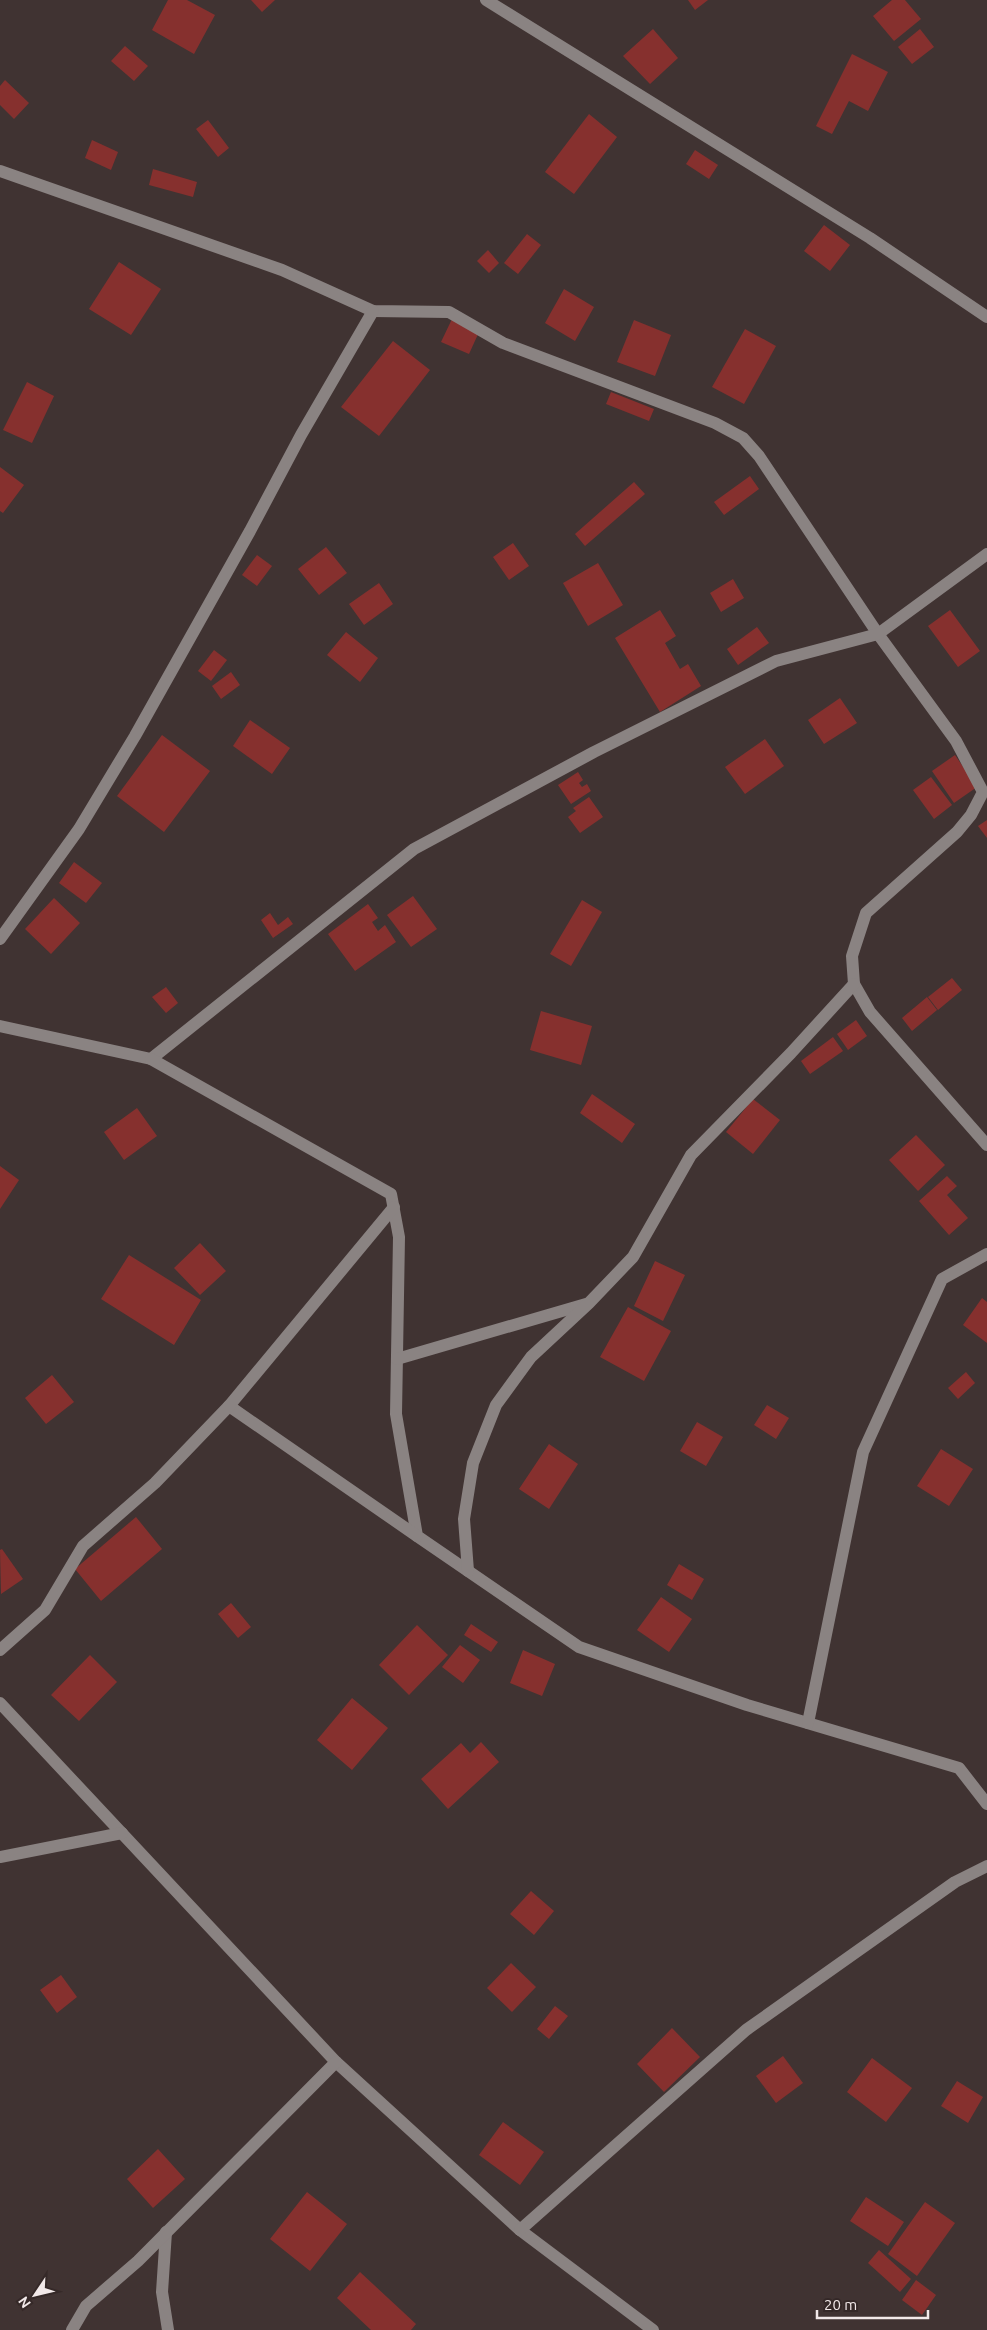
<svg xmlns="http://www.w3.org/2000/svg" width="987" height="2330" font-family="Ubuntu,sans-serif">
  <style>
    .building { fill: #86302e }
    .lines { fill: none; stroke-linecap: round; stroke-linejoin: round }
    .minor { stroke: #8a8382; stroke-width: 12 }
  </style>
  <rect width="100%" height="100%" fill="#403332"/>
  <!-- building -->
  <g class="building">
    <polygon points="168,0 187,0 215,15 194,54 152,30"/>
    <polygon points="251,0 275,0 262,12"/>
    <polygon points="688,0 708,0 695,10"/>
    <polygon points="892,0 905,0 921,19 894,41 873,16"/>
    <polygon points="653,29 678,58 650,84 623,56"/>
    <polygon points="920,29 934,47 912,64 898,47"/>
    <polygon points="125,46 148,66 134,81 111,61"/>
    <polygon points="852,54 888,72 868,111 849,101 832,134 816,126"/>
    <polygon points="5,80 29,103 14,119 0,105 0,86"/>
    <polygon points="589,114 617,137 574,194 545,172"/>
    <polygon points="208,120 229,148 218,157 196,129"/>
    <polygon points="92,140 118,152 111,170 85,158"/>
    <polygon points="695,150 718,165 709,179 686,164"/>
    <polygon points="153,169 197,182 193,197 149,185"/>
    <polygon points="824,225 850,245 830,271 804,251"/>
    <polygon points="527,234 541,245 518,274 504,263"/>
    <polygon points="488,250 499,263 489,273 477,261"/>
    <polygon points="119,262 161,289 131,335 89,309"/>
    <polygon points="564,289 594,307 575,341 545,323"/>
    <polygon points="452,319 479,332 469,354 441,342"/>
    <polygon points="634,320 671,335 655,376 617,362"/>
    <polygon points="745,329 776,346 744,404 712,387"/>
    <polygon points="393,341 430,370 379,436 341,407"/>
    <polygon points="27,382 54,396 32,443 3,430"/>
    <polygon points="611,392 654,409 649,421 606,404"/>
    <polygon points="0,467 24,485 3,513 0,511"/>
    <polygon points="750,476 759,489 724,515 714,502"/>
    <polygon points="634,482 645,494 585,546 575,534"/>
    <polygon points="513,543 529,566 509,580 493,557"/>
    <polygon points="326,547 347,573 319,595 298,569"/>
    <polygon points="257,555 272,566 257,586 242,575"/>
    <polygon points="598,563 623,605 588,626 563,583"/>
    <polygon points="733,579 744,598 721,612 710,593"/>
    <polygon points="379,583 393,604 364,625 349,604"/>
    <polygon points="660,610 676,636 665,643 680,669 688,664 701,686 660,712 615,638"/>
    <polygon points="950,610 980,651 958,667 928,626"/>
    <polygon points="757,627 769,643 738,665 727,649"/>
    <polygon points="346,632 378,658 360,682 327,655"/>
    <polygon points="214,650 227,660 211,681 198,671"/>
    <polygon points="231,672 240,685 221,699 212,686"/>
    <polygon points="840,698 857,723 824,744 808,720"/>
    <polygon points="250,720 290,748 272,774 233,746"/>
    <polygon points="162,735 210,771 164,832 117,796"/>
    <polygon points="765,739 784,766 745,794 725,767"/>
    <polygon points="955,755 977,787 954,803 932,771"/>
    <polygon points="578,772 583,780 579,783 582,787 587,784 591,791 571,804 558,785"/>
    <polygon points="931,777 952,805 934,819 913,790"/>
    <polygon points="589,797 603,817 580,833 568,817 576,811 573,808"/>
    <polygon points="987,820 987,838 978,826"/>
    <polygon points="74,862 102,883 86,903 59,883"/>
    <polygon points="413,896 437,929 411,947 387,915"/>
    <polygon points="54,898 80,923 51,954 25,929"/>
    <polygon points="582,900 602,912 571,966 550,954"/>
    <polygon points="368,904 378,918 372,922 378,931 385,925 396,942 355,971 328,934"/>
    <polygon points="270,913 278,925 288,917 293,924 273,938 261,920"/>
    <polygon points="952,978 962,990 938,1010 928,997"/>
    <polygon points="166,987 178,1003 166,1013 152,997"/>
    <polygon points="927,997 937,1010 912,1031 902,1018"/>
    <polygon points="541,1011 592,1026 581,1065 530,1050"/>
    <polygon points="856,1020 867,1036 848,1050 837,1034"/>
    <polygon points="833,1037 843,1051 810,1074 801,1061"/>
    <polygon points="592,1094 635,1124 622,1143 580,1113"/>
    <polygon points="753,1099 780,1120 753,1154 726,1132"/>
    <polygon points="137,1108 157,1136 124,1160 104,1132"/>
    <polygon points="916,1135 945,1165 918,1191 889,1160"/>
    <polygon points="0,1166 19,1180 0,1209"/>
    <polygon points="947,1176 957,1186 947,1195 968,1218 949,1235 919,1201"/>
    <polygon points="200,1243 226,1271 200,1295 174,1268"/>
    <polygon points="129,1255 201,1300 174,1345 101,1299"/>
    <polygon points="655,1261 685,1275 663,1321 634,1306"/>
    <polygon points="982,1298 987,1302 987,1343 963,1325"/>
    <polygon points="628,1307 671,1331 644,1381 600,1357"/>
    <polygon points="966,1372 975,1383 958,1399 948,1388"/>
    <polygon points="52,1375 74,1402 46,1424 25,1398"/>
    <polygon points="767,1405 789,1418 776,1439 754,1425"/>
    <polygon points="697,1422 723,1437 706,1466 680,1451"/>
    <polygon points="549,1444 578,1464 549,1509 519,1489"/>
    <polygon points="941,1449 973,1469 949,1506 917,1486"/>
    <polygon points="136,1517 162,1549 101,1601 75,1569"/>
    <polygon points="2,1549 23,1579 1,1594 0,1550"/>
    <polygon points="679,1564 704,1579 692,1600 667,1585"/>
    <polygon points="661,1597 692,1619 669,1652 637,1630"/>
    <polygon points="231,1603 251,1627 238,1638 218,1614"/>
    <polygon points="471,1624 498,1642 491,1652 464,1635"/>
    <polygon points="417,1625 448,1655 409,1695 379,1665"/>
    <polygon points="460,1645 480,1660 463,1683 442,1667"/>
    <polygon points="523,1650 555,1664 542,1696 510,1683"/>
    <polygon points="90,1655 117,1682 79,1721 51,1695"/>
    <polygon points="352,1698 388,1728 352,1770 317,1740"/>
    <polygon points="481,1742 499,1762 448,1809 421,1779 461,1743 470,1753"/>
    <polygon points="531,1891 554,1911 534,1935 510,1914"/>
    <polygon points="511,1963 536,1987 512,2012 487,1988"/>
    <polygon points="61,1975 77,1997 57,2013 40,1990"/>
    <polygon points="555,2006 568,2016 549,2039 537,2029"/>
    <polygon points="672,2028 700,2057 664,2092 637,2064"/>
    <polygon points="783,2056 803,2083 776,2103 756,2076"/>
    <polygon points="872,2058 912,2088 886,2122 847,2092"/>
    <polygon points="957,2081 983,2097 968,2123 941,2106"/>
    <polygon points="503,2122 544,2152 520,2185 479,2155"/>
    <polygon points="158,2149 185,2179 153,2208 127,2179"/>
    <polygon points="307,2192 347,2224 310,2271 270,2239"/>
    <polygon points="866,2197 904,2222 888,2246 850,2221"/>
    <polygon points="925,2202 955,2223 917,2276 888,2254"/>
    <polygon points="879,2250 911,2279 900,2292 868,2263"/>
    <polygon points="360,2272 416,2324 411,2330 371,2330 337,2298"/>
    <polygon points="916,2280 936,2295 922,2315 902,2300"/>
  </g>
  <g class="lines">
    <!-- minor -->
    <g class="minor">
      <polyline points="486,0 870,238 987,317"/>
      <polyline points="0,171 282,270 373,311 449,312 503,343 715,423 743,438 759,456 878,634 956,741 983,792 971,815 957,832 866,913 852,956 854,984 870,1012 987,1145"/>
      <polyline points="0,939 79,829 135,736 250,531 301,435 373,311"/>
      <polyline points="0,1026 151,1059 414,849 594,752 776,661 878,634 987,554"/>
      <polyline points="151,1059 391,1194 399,1237 396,1414 417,1536 579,1647 747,1705 959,1768 987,1804"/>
      <polyline points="397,1359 586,1304"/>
      <polyline points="229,1406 417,1536"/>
      <polyline points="468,1571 464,1519 473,1463 496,1405 531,1357 589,1303 633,1257 691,1155 791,1053 854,984"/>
      <polyline points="0,1650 45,1610 83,1546 155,1483 229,1406 394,1207"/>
      <polyline points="0,1703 336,2062 520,2230 653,2330"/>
      <polyline points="808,1723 863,1452 942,1279 987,1254"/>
      <polyline points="0,1857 122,1833"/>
      <polyline points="520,2230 746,2030 955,1882 987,1866"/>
      <polyline points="166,2232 162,2292 168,2330"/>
      <polyline points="72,2330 86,2306 138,2261 336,2062"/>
    </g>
  </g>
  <!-- north arrow -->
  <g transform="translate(35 2295) rotate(235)" stroke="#352928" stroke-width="4" paint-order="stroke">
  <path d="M0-4L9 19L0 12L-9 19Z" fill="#f2e9e9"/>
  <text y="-8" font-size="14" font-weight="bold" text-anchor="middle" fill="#f2e9e9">N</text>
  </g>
  <!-- scale -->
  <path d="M817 2310v8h111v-8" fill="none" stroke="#f2e9e9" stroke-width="2.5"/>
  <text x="824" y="2310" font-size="15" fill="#f2e9e9" stroke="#352928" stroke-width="4" paint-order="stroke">20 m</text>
</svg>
